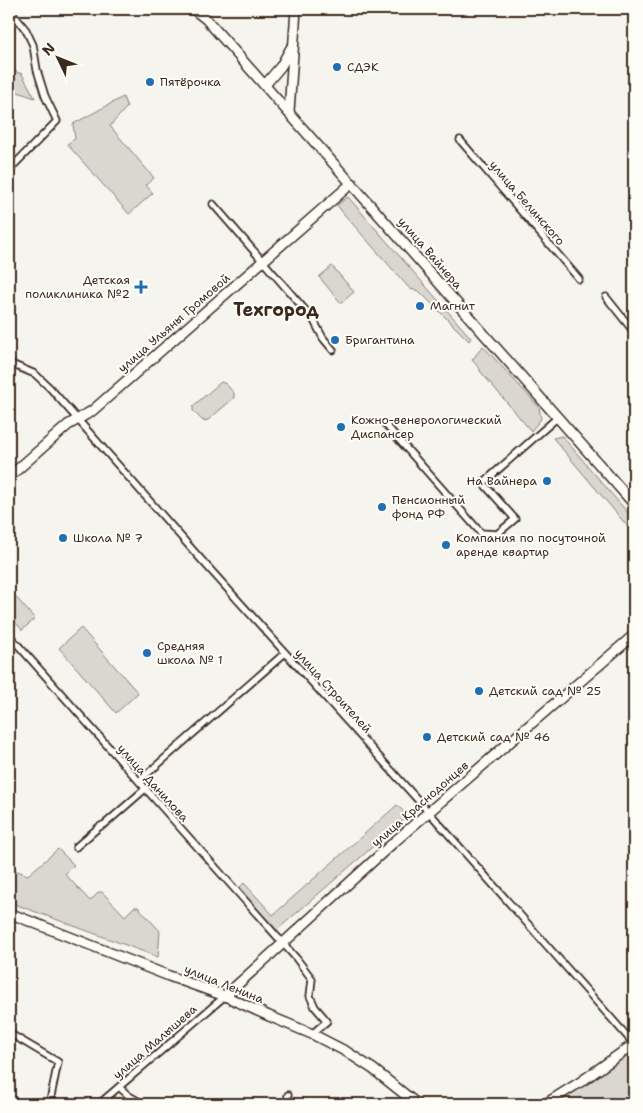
<svg xmlns="http://www.w3.org/2000/svg" width="643" height="1113" font-family="'Shantell Sans',sans-serif">
  <style>
    .green { fill: #dad6d0; stroke: #8a8077 }
    .lines { fill: none; stroke-linecap: round; stroke-linejoin: round }
    .street-casing { stroke: #3b2a1e; stroke-width: 9 }
    .secondary-casing { stroke: #3b2a1e; stroke-width: 12 }
    .primary-casing { stroke: #3b2a1e; stroke-width: 12 }
    .street { stroke: #fdfcf7; stroke-width: 5.5 }
    .secondary { stroke: #fdfcf7; stroke-width: 9 }
    .primary { stroke: #fdfcf7; stroke-width: 9 }
    .poi-dot { fill: #1f6fb2; stroke: #fdfcf7; stroke-width: 2 }
    .labels { text-anchor: middle; stroke-width: 4; stroke-linejoin: round; paint-order: stroke }
    .poi-label { font-size: 12px; fill: #3b2a1e; stroke: #fdfcf7; text-anchor: start }
    .street-label { font-size: 12px; fill: #3b2a1e; stroke: #fdfcf7 }
    .district-label { font-size: 18px; font-weight: bold; fill: #3b2a1e; stroke: #fdfcf7 }
  </style>
  <rect width="100%" height="100%" fill="#f5f4ee"/>
  <filter id="ink" filterUnits="userSpaceOnUse"><feTurbulence type="fractalNoise" baseFrequency=".02" numOctaves="2"/><feDisplacementMap in="SourceGraphic" scale="10" xChannelSelector="R" yChannelSelector="G"/><feConvolveMatrix kernelMatrix="1 2 1 2 8 2 1 2 1" color-interpolation-filters="sRGB"/></filter>
  <g filter="url(#ink)">
    <!-- green -->
    <g class="green">
      <polygon points="9,69 22,74 35,98 9,89"/>
      <polygon points="123,97 127,107 110,126 154,178 146,185 153,193 129,214 67,144 75,139 73,124"/>
      <polygon points="348,197 471,338 469,341 419,291 410,289 343,213 337,205"/>
      <polygon points="332,266 354,292 341,303 319,277"/>
      <polygon points="483,346 539,407 541,419 531,431 480,371 480,369 472,360"/>
      <polygon points="221,382 226,384 234,393 234,398 208,420 203,421 193,411 193,406"/>
      <polygon points="562,436 634,520 634,534 553,438"/>
      <polygon points="9,589 35,619 22,630 9,615"/>
      <polygon points="81,628 138,693 116,713 59,648"/>
      <polygon points="397,805 408,816 277,930 238,889 244,883 273,915"/>
      <polygon points="58,849 74,865 65,874 90,901 99,892 102,892 125,916 134,907 138,907 160,931 158,957 9,902 9,868 28,875"/>
      <polygon points="634,1050 634,1104 554,1104 630,1052"/>
    </g>
    <g class="lines">
      <!-- street casing -->
      <g class="street-casing">
        <g id="street">
          <polyline points="460,140 579,279"/>
          <polyline points="9,170 57,121 45,96 37,70 33,45 26,30 9,9"/>
          <polyline points="213,204 313,319 323,338 333,350"/>
          <polyline points="606,297 634,332"/>
          <polyline points="9,363 35,374 50,388 198,556 435,819 634,1044"/>
          <polyline points="385,424 481,533 497,534 515,519 483,483 558,417"/>
          <polyline points="9,635 296,958 312,979 310,996 315,1007 327,1021 312,1034"/>
          <polyline points="139,781 285,653"/>
          <polyline points="76,847 99,827 105,824 145,789"/>
          <polyline points="9,1033 58,1062 50,1101 50,1104"/>
          <polyline points="119,1087 129,1096 143,1104"/>
          <polyline points="99,1104 225,996"/>
          <polyline points="287,1104 288,1095"/>
        </g>
      </g>
      <!-- secondary casing -->
      <g class="secondary-casing">
        <g id="secondary">
          <polyline points="193,9 206,19 634,504"/>
          <polyline points="265,85 281,66 291,48"/>
          <polyline points="289,112 296,9"/>
          <polyline points="9,477 68,425 92,411 352,183"/>
          <polyline points="225,996 394,842 634,635"/>
        </g>
      </g>
      <!-- primary casing -->
      <g class="primary-casing">
        <g id="primary">
          <polyline points="9,913 169,976 225,996 269,1016 312,1034 347,1052 373,1069 417,1104"/>
          <polyline points="545,1104 582,1081 634,1044"/>
        </g>
      </g>
      <!-- street -->
      <use href="#street" class="street"/>
      <!-- secondary -->
      <use href="#secondary" class="secondary"/>
      <!-- primary -->
      <use href="#primary" class="primary"/>
    </g>
  </g>
  <!-- markers -->
  <g class="poi-dot">
    <circle cx="337" cy="67" r="5"/>
    <circle cx="150" cy="82" r="5"/>
    <path d="M138.5 279.5h5v5h5v5h-5v5h-5v-5h-5v-5h5z"/>
    <circle cx="420" cy="306" r="5"/>
    <circle cx="335" cy="340" r="5"/>
    <circle cx="341" cy="427" r="5"/>
    <circle cx="547" cy="481" r="5"/>
    <circle cx="382" cy="507" r="5"/>
    <circle cx="63" cy="538" r="5"/>
    <circle cx="446" cy="545" r="5"/>
    <circle cx="147" cy="653" r="5"/>
    <circle cx="479" cy="691" r="5"/>
    <circle cx="427" cy="737" r="5"/>
  </g>
  <g class="labels">
    <!-- poi labels -->
    <g class="poi-label">
      <text x="347" y="71">СДЭК</text>
      <text x="160" y="86">Пятёрочка</text>
      <text x="130" y="284" text-anchor="end">Детская<tspan x="130" dy="14">поликлиника №2</tspan></text>
      <text x="430" y="310">Магнит</text>
      <text x="345" y="344">Бригантина</text>
      <text x="351" y="424">Кожно-венерологический<tspan x="351" dy="14">Диспансер</tspan></text>
      <text x="537" y="485" text-anchor="end">На Вайнера</text>
      <text x="392" y="504">Пенсионный<tspan x="392" dy="14">фонд РФ</tspan></text>
      <text x="73" y="542">Школа № 7</text>
      <text x="456" y="542">Компания по посуточной<tspan x="456" dy="14">аренде квартир</tspan></text>
      <text x="157" y="650">Средняя<tspan x="157" dy="14">школа № 1</tspan></text>
      <text x="489" y="695">Детский сад № 25</text>
      <text x="437" y="741">Детский сад № 46</text>
    </g>
    <!-- street labels -->
    <g class="street-label">
      <text transform="translate(527 203) rotate(49)" y="4">улица Белинского</text>
      <text transform="translate(430 253) rotate(49)" y="4">улица Вайнера</text>
      <text transform="translate(174 323) rotate(-41)" y="4">улица Ульяны Громовой</text>
      <text transform="translate(333 691) rotate(48)" y="4">улица Строителей</text>
      <text transform="translate(153 783) rotate(48)" y="4">улица Данилова</text>
      <text transform="translate(420 804) rotate(-41)" y="4">улица Краснодонцев</text>
      <text transform="translate(224 984) rotate(22)" y="4">улица Ленина</text>
      <text transform="translate(155 1042) rotate(-41)" y="4">улица Малышева</text>
    </g>
    <!-- district labels -->
    <g class="district-label">
      <text x="276" y="316">Техгород</text>
    </g>
  </g>
  <!-- margin -->
  <rect width="643" height="1113" fill="none" stroke="#fdfcf7" stroke-width="30"/>
  <rect x="15" y="15" width="613" height="1083" fill="none" stroke="#3b2a1e" stroke-width="2" filter="url(#ink)"/>
  <!-- north arrow -->
  <g transform="translate(58 58) rotate(313)" stroke="#fdfcf7" stroke-width="4" paint-order="stroke">
  <path d="M0-4L9 19L0 12L-9 19Z" fill="#3b2a1e"/>
  <text y="-8" font-size="14" font-weight="bold" text-anchor="middle" fill="#3b2a1e">N</text>
  </g>
</svg>
